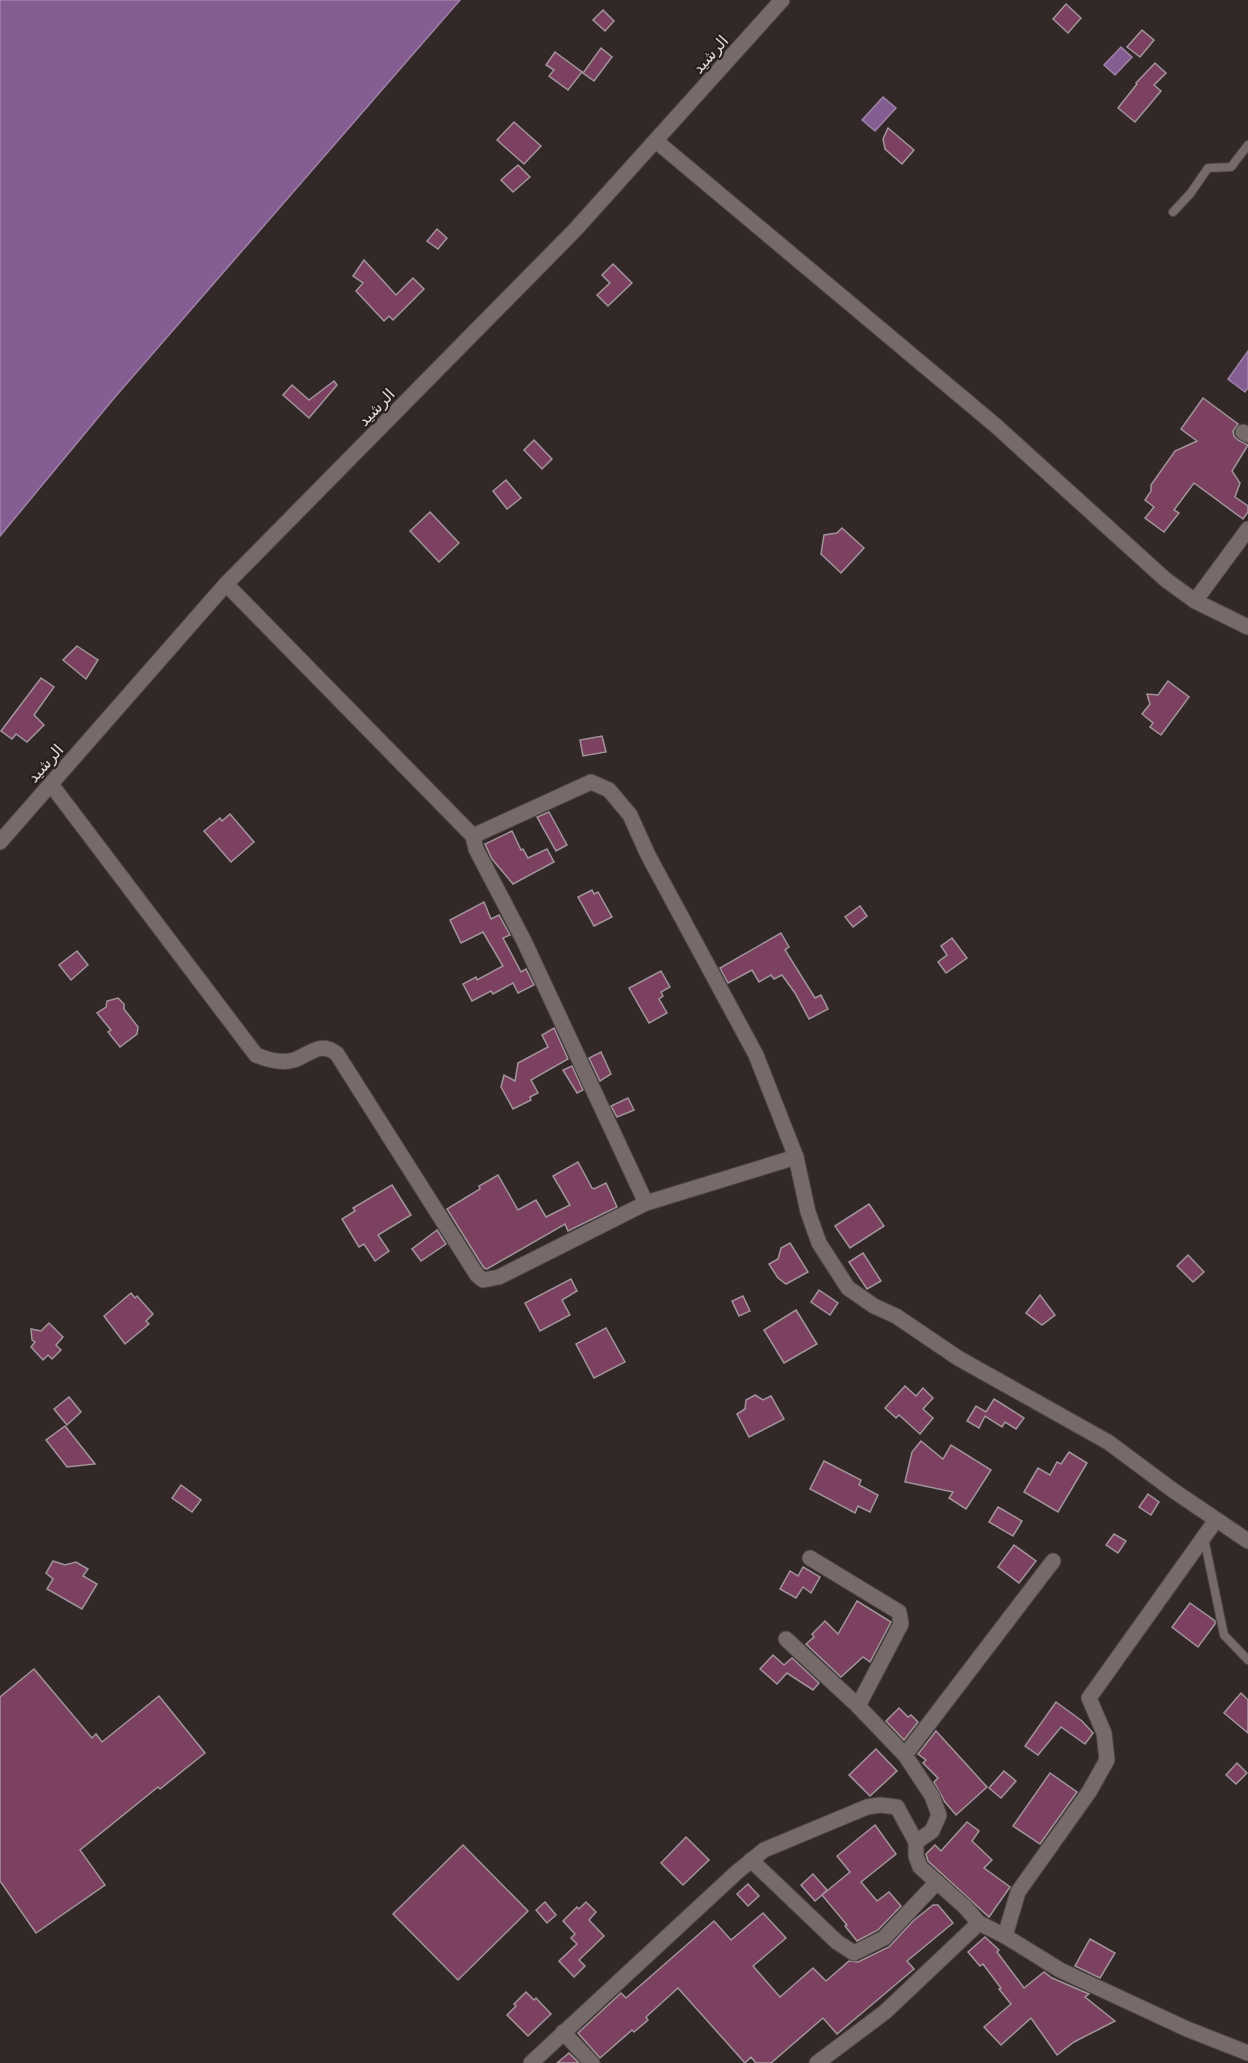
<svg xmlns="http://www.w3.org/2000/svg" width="1248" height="2063" font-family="'DejaVu Sans',Vazirmatn,sans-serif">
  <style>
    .water { fill: #845e92; stroke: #9f82a7; stroke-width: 1.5 }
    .building { fill: #7c4161; stroke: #a1959a; stroke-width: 1.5 }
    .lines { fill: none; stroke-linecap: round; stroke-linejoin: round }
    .lane-casing { stroke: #4d4444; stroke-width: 10 }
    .street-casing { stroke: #4d4444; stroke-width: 17 }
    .secondary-casing { stroke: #4d4444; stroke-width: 17 }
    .lane { stroke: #776a6a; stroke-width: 8 }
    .street { stroke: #776a6a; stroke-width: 15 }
    .secondary { stroke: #776a6a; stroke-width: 15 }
    .labels { text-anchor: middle; stroke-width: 4.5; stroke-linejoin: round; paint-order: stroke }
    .street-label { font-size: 16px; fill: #dfd7d7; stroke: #291e1e }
  </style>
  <rect width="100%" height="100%" fill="#332828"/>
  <!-- water -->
  <g class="water">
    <polygon points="0,0 460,0 115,397 0,536"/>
    <polygon points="1121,47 1132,57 1115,75 1104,65"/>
    <polygon points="883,97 896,108 875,131 862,120"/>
    <polygon points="1248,351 1248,388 1245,392 1228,379"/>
  </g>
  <!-- building -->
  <g class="building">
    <polygon points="1066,4 1081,18 1068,33 1053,19"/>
    <polygon points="603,10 614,21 605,31 593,20"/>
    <polygon points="1142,30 1154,40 1140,57 1127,47"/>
    <polygon points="601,48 612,57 594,81 583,73"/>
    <polygon points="555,52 582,72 568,90 549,76 554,70 546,65"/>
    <polygon points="1155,63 1166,73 1154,85 1161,91 1135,122 1118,108 1137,84 1136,83"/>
    <polygon points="514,122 541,146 524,164 497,140"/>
    <polygon points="888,128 914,150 902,164 885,149 883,139"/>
    <polygon points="518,165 530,177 513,192 501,180"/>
    <polygon points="437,229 447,238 438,249 427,241"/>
    <polygon points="364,260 396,295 413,278 424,289 393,320 389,316 384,321 356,291 363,283 353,276"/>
    <polygon points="613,264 632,283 608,306 597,295 610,283 602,275"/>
    <polygon points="334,381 337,385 309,418 283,395 292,385 309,400"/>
    <polygon points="1203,398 1238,424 1233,431 1234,436 1238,440 1248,445 1232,471 1240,483 1235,497 1248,506 1248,512 1243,519 1194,483 1174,510 1179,513 1164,532 1145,518 1154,507 1145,500 1151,491 1151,485 1175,451 1197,441 1181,429"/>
    <polygon points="534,440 552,459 542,469 524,450"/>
    <polygon points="506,480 521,498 507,509 493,491"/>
    <polygon points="430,512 459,543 439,562 410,531"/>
    <polygon points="842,528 864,548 841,573 821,554 824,535 837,533"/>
    <polygon points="77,646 98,660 86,679 63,660"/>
    <polygon points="41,678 54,687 34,715 44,725 27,742 16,734 12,739 1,731"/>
    <polygon points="1168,681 1189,697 1161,735 1150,727 1153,723 1142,714 1150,704 1147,694 1158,695"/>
    <polygon points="602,736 606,752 583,756 580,740"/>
    <polygon points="549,812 567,845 556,851 537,817"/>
    <polygon points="230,814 254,842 231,862 204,831 220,818 222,821"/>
    <polygon points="512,831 521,850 523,849 528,858 547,849 554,862 513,884 492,859 485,844"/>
    <polygon points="592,890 594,894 598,892 612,917 594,926 578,897"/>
    <polygon points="484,902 491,919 499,915 510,935 503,938 521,972 526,969 534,985 518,993 513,983 493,994 491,991 472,1001 463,984 476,977 477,980 503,966 483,932 461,943 450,920"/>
    <polygon points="860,906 867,916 853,927 845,917"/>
    <polygon points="781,933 789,947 785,950 815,998 821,995 828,1009 809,1019 795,993 782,975 774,979 771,975 759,982 752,970 728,983 720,968"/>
    <polygon points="952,938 967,958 946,973 938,962 947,955 941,946"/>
    <polygon points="77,951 88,965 71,980 59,965"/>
    <polygon points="661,971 670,987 661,992 663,996 659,999 667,1013 649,1023 629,988"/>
    <polygon points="118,998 124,1004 124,1009 138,1027 137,1034 120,1047 108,1032 111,1030 97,1013 106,1007 107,1001"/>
    <polygon points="554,1028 568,1059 531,1080 538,1093 530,1097 531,1100 513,1109 501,1087 504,1075 515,1081 518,1063 548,1047 542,1035"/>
    <polygon points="601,1052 611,1074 600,1081 589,1058"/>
    <polygon points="572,1066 583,1090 577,1093 563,1070"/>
    <polygon points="628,1098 634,1110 617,1117 611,1106"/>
    <polygon points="578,1162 592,1188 594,1189 606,1183 617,1207 568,1231 565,1224 487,1269 484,1268 447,1209 480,1189 479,1186 498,1175 518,1210 536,1200 546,1217 570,1205 553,1176"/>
    <polygon points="392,1185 411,1215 378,1235 389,1251 375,1261 364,1244 359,1247 342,1219 355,1211 353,1208"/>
    <polygon points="869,1204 884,1226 850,1248 835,1226"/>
    <polygon points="437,1230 446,1244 421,1261 412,1249"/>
    <polygon points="790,1243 808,1272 786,1284 778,1278 769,1264 778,1259 781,1248"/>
    <polygon points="863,1253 881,1281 867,1289 849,1262"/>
    <polygon points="1188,1255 1204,1272 1193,1282 1177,1266"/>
    <polygon points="571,1279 577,1291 562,1300 570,1315 540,1331 525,1303"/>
    <polygon points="819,1290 838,1303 830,1315 811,1302"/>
    <polygon points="131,1293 135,1298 137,1296 153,1314 146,1321 149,1324 125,1344 104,1316"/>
    <polygon points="1040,1295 1055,1315 1042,1325 1026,1313"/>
    <polygon points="743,1296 750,1311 739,1316 732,1301"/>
    <polygon points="796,1310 817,1344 784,1363 764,1330"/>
    <polygon points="49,1323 63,1337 56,1345 61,1350 52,1359 48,1355 43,1360 31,1347 35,1342 32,1340 31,1329 41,1331"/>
    <polygon points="606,1328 625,1362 594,1378 576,1344"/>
    <polygon points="905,1386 916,1396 923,1388 933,1398 923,1409 933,1418 920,1434 899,1415 896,1418 885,1408"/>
    <polygon points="755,1395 763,1400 771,1396 784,1419 749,1437 737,1414 745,1409 746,1400"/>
    <polygon points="69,1397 81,1412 67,1425 54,1409"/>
    <polygon points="994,1399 1024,1418 1016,1429 1005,1422 1002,1427 985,1416 979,1428 967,1421 976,1406 986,1412"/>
    <polygon points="65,1426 95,1464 67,1467 46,1440"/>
    <polygon points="921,1441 943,1459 951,1445 991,1470 966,1509 949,1498 953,1492 905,1482 912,1452"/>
    <polygon points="1069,1452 1087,1463 1058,1512 1024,1492 1038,1468 1050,1475 1057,1462 1061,1464"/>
    <polygon points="824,1461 861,1480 859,1485 878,1495 870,1512 858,1506 855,1513 810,1489"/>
    <polygon points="181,1485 201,1500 192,1512 172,1498"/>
    <polygon points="1148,1494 1159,1502 1151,1515 1139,1507"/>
    <polygon points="998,1507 1022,1521 1013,1536 989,1522"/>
    <polygon points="1114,1534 1126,1541 1118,1553 1106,1545"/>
    <polygon points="1014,1545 1036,1561 1019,1583 998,1567"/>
    <polygon points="53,1561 65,1565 76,1562 88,1569 83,1576 97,1584 82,1609 47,1589 53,1579 46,1573"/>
    <polygon points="803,1567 820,1577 811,1593 803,1587 796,1598 780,1589 790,1571 798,1576"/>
    <polygon points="857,1601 891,1622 870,1662 863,1657 841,1677 806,1644 814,1637 812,1634 825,1621 838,1634"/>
    <polygon points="1190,1603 1215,1621 1215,1624 1198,1647 1172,1627"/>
    <polygon points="773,1655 784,1665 792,1658 819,1683 813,1690 787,1673 777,1684 760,1669"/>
    <polygon points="34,1669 92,1738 96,1734 102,1742 159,1696 205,1753 160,1789 158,1787 80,1850 105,1885 36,1933 0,1881 0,1697"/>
    <polygon points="1241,1693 1248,1700 1248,1733 1224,1713"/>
    <polygon points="1056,1702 1082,1721 1093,1733 1085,1744 1061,1727 1038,1755 1025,1746"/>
    <polygon points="899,1708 908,1717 911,1715 918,1722 904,1740 886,1721"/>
    <polygon points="936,1731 987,1787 956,1815 945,1802 934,1782 938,1778 923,1763 926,1760 918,1754"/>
    <polygon points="876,1749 897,1771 870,1796 849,1775"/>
    <polygon points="1237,1763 1247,1773 1236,1784 1226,1775"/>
    <polygon points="1004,1771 1016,1781 1001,1798 989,1788"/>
    <polygon points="1050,1773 1077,1792 1040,1844 1013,1826"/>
    <polygon points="967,1822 979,1831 972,1841 992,1860 984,1868 1010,1887 989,1917 928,1861 926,1854 935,1845 941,1851"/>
    <polygon points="875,1825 896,1854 861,1882 877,1901 889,1892 901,1906 878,1930 857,1941 845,1926 847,1925 822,1895 815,1901 801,1885 813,1874 827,1890 822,1895 850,1872 837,1856"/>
    <polygon points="686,1837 709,1860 683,1885 661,1863"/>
    <polygon points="463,1845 528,1911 458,1980 393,1914"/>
    <polygon points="748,1884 759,1896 748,1906 737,1894"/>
    <polygon points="545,1902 556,1915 547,1923 536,1910"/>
    <polygon points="586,1902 596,1912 589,1920 604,1936 579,1960 585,1966 574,1977 559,1961 577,1944 571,1938 575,1934 563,1921 577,1907 579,1909"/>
    <polygon points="933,1905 938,1905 953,1923 907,1961 914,1969 837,2034 823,2018 771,2063 756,2063 751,2057 745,2063 678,1988 646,2017 648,2020 634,2032 632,2030 600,2058 578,2033 621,1993 626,1998 714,1921 731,1940 763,1913 786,1938 753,1966 780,1997 813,1968 826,1981 849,1961 858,1962 889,1947 913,1921"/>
    <polygon points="985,1937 999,1950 997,1952 1024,1988 1044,1972 1052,1978 1089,1994 1085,1997 1115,2021 1074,2042 1057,2055 1031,2018 1001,2045 984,2027 1011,2004 999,1989 1001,1988 983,1964 980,1966 968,1952"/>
    <polygon points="1090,1939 1115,1953 1100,1978 1075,1966"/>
    <polygon points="526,1992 534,2000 536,1998 551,2014 528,2036 507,2015 516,2006 514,2004"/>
    <polygon points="569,2053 579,2063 557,2063"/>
  </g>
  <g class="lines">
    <!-- lane casing -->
    <g class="lane-casing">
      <g id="lane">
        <polyline points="1173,212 1190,194 1208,168 1231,167 1248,145"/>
        <polyline points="1204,1538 1224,1635 1248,1660"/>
      </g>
    </g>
    <!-- street casing -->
    <g class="street-casing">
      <g id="street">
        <polyline points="1243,432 1248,435"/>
        <polyline points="226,584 473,836 476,849 524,941 646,1203"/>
        <polyline points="1195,601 1248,529"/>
        <path d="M50,783L256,1055C268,1060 281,1064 294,1060C309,1055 321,1040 337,1054L477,1275L483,1280L499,1277L646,1203L796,1157"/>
        <polyline points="473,836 591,782 609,790 630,815 648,855 756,1055 796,1157 808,1212 819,1243 848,1288 874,1306 896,1316 958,1358 1108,1442 1174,1491 1248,1541"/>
        <polyline points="1216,1520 1089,1698 1104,1733 1107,1760 1089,1792 1018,1892 1005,1936 1060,1970 1187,2029 1248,2053"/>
        <polyline points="810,1558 899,1612 901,1624 858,1706"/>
        <polyline points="786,1639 858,1706 905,1755"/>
        <polyline points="751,1860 837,1942 854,1953 884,1938 937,1882"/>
        <polyline points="1005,1936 979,1923 965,1907 920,1867 916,1856 916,1842 932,1831 939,1815 932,1796 905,1755 1053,1561"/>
        <polyline points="563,2032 592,2063"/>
        <polyline points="531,2063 737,1872 764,1850 867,1807 880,1805 897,1807 916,1842"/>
        <polyline points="817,2063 885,2012 979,1923"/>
      </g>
    </g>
    <!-- secondary casing -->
    <g class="secondary-casing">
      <g id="secondary">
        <polyline points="656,141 995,425 1166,580 1195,601 1248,627"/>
        <polyline points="0,842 226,584 574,231 782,0"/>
      </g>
    </g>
    <!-- lane -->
    <use href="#lane" class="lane"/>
    <!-- street -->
    <use href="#street" class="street"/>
    <!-- secondary -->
    <use href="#secondary" class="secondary"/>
  </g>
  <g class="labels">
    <!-- street labels -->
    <g class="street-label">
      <text transform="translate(710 54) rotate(-48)" y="6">الرشيد</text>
      <text transform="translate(376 407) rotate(-46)" y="6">الرشيد</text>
      <text transform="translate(45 763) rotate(-48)" y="6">الرشيد</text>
    </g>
  </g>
</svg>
